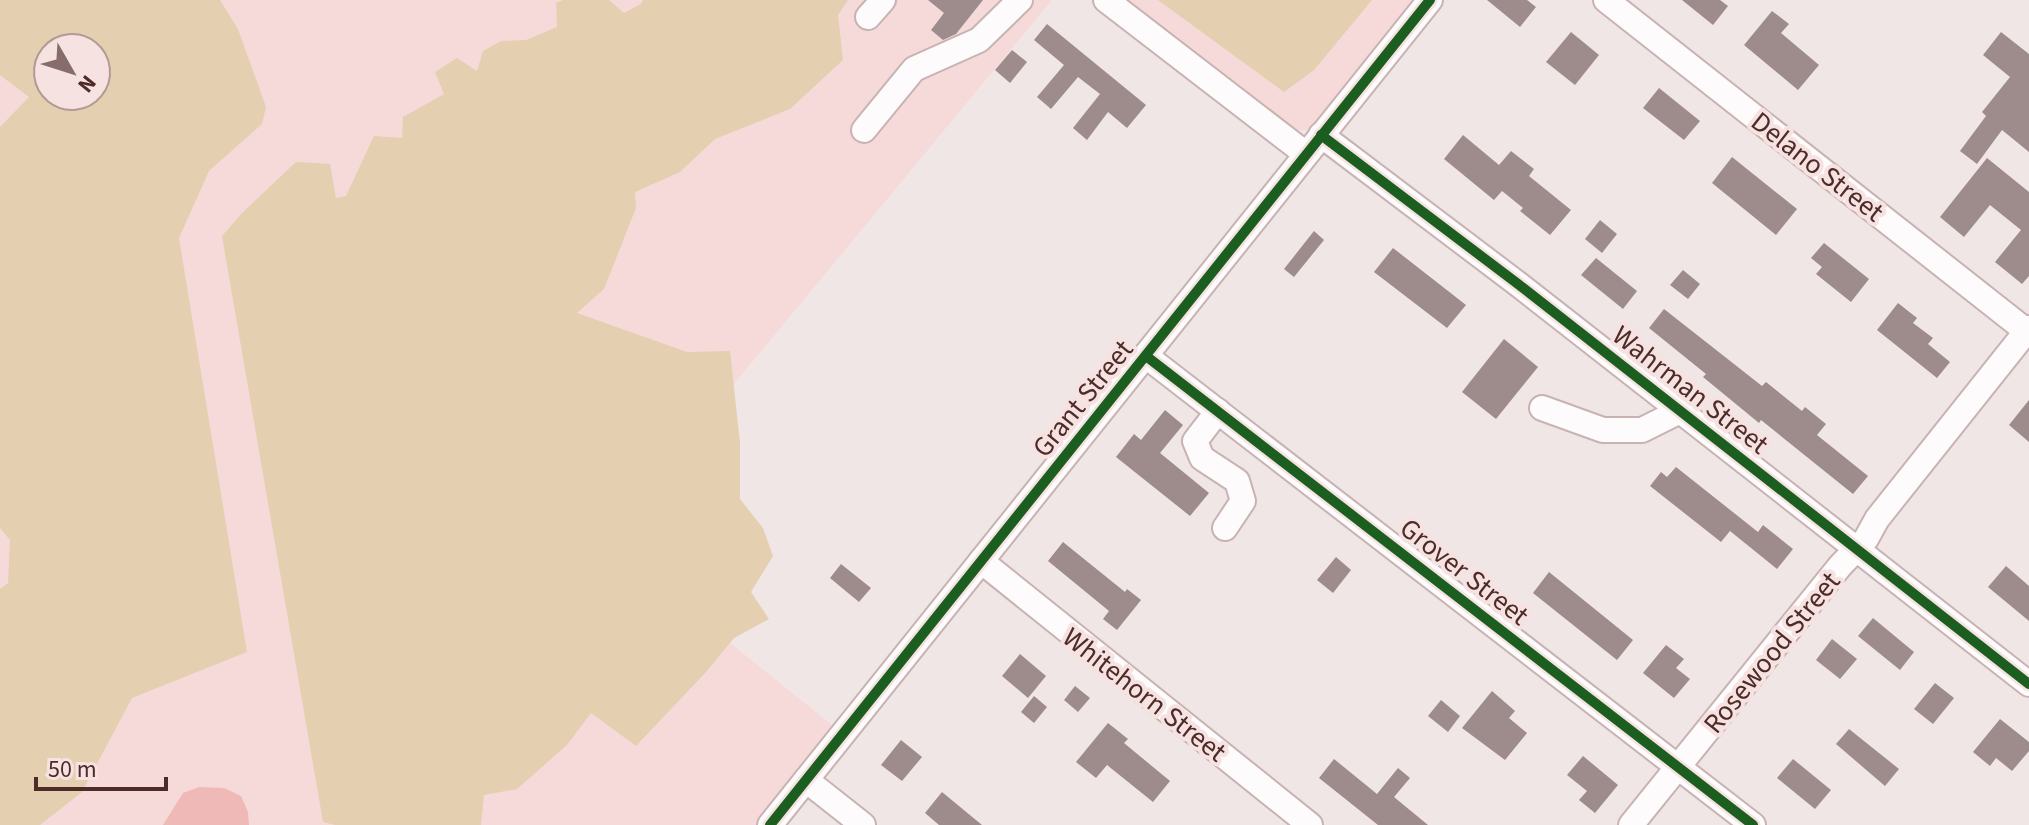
<svg xmlns="http://www.w3.org/2000/svg" width="2029" height="825" font-family="'Source Sans 3',sans-serif">
  <style>
    .built { fill: #f6dad9; fill-rule: evenodd }
    .green { fill: #e4cfb0; fill-rule: evenodd }
    .water { fill: #eeb9b6 }
    .building { fill: #9e8b8b }
    .lines { fill: none; stroke-linecap: round; stroke-linejoin: round }
    .minor-casing { stroke: #c8b3b2; stroke-width: 28 }
    .minor { stroke: #fdfbfb; stroke-width: 24 }
    .cycleway-casing { stroke: #f5e2e1; stroke-width: 15 }
    .cycleway { stroke: #1b5e20; stroke-width: 10 }
    .labels { text-anchor: middle; stroke-width: 8; stroke-linejoin: round; paint-order: stroke }
    .street-label { font-size: 28px; fill: #4d2b29; stroke: #f5e2e1 }
  </style>
  <rect width="100%" height="100%" fill="#f1e6e6"/>
  <!-- built -->
  <g class="built">
    <path d="M0,0H1052L604,541L838,730L762,825H0ZM48,48H96V96H48Z"/>
    <polygon points="1124,0 1424,0 1318,126 1308,130 1297,130 1283,125"/>
  </g>
  <!-- green -->
  <g class="green">
    <path d="M0,0H220L238,29L266,107L262,124L209,171L179,238L247,652L132,698L82,792L40,825H0V589L8,583L10,540L0,528V127L29,97L0,75ZM48,48H96V96H48Z"/>
    <polygon points="563,0 609,0 624,13 641,4 643,0 848,0 838,15 843,60 790,109 715,139 680,172 635,192 636,208 604,289 577,313 687,352 730,351 740,443 740,499 763,528 773,556 751,592 769,619 734,638 706,672 636,746 591,713 567,745 517,789 484,795 481,825 335,825 323,822 222,236 243,212 296,162 330,164 336,198 346,196 374,136 402,138 403,117 444,94 435,72 457,58 477,71 483,51 501,41 526,40 557,27 556,3"/>
    <polygon points="1158,0 1372,0 1314,70 1284,92"/>
  </g>
  <!-- water -->
  <polygon class="water" points="199,787 224,788 241,796 248,812 249,825 163,825 183,793"/>
  <!-- building -->
  <g class="building">
    <polygon points="928,0 983,0 956,34 943,40 931,30 944,13"/>
    <polygon points="1487,0 1527,0 1536,7 1520,27"/>
    <polygon points="1682,0 1720,0 1728,6 1713,25"/>
    <polygon points="1772,11 1789,24 1781,33 1819,65 1798,90 1744,45"/>
    <polygon points="1047,24 1146,105 1127,128 1108,112 1087,140 1073,128 1100,94 1078,77 1051,109 1037,97 1064,65 1034,40"/>
    <polygon points="1571,32 1599,55 1575,85 1546,62"/>
    <polygon points="2001,32 2029,54 2029,152 2002,130 1977,164 1960,151 1986,116 1982,112 2010,77 1983,55"/>
    <polygon points="1012,50 1027,62 1010,83 995,70"/>
    <polygon points="1659,88 1700,121 1684,140 1643,108"/>
    <polygon points="1463,135 1499,165 1511,151 1534,169 1529,176 1571,210 1550,235 1520,211 1523,208 1502,191 1494,200 1444,159"/>
    <polygon points="1732,157 1797,209 1776,235 1712,183"/>
    <polygon points="1987,158 2029,192 2029,276 2022,284 1995,262 2021,230 1990,205 1964,237 1940,217"/>
    <polygon points="1600,220 1617,234 1602,253 1585,239"/>
    <polygon points="1314,231 1324,240 1294,277 1284,269"/>
    <polygon points="1824,243 1869,279 1851,302 1816,274 1822,267 1811,258"/>
    <polygon points="1393,248 1466,305 1447,328 1374,272"/>
    <polygon points="1596,258 1637,291 1623,309 1581,275"/>
    <polygon points="1683,270 1700,284 1688,299 1670,285"/>
    <polygon points="1898,303 1917,318 1913,323 1933,338 1928,344 1950,362 1937,378 1877,330"/>
    <polygon points="1664,309 1762,386 1766,382 1802,411 1805,407 1826,424 1817,435 1868,476 1853,494 1761,420 1759,423 1703,377 1706,374 1649,328"/>
    <polygon points="1504,339 1538,367 1496,419 1462,392"/>
    <polygon points="2029,400 2029,442 2009,425"/>
    <polygon points="1165,410 1183,425 1160,453 1209,493 1190,516 1116,457 1134,434 1141,440"/>
    <polygon points="1676,467 1758,532 1763,525 1793,549 1777,569 1730,531 1721,542 1650,486 1661,472 1667,477"/>
    <polygon points="1063,542 1125,592 1127,589 1141,600 1117,630 1103,619 1109,611 1048,561"/>
    <polygon points="1336,557 1351,570 1333,593 1317,580"/>
    <polygon points="841,564 871,588 859,602 830,578"/>
    <polygon points="2006,566 2029,586 2029,621 1988,587"/>
    <polygon points="1549,572 1633,640 1617,660 1533,593"/>
    <polygon points="1873,618 1914,652 1900,670 1858,636"/>
    <polygon points="1832,639 1857,659 1840,679 1816,660"/>
    <polygon points="1666,645 1684,659 1676,668 1690,679 1674,698 1643,673"/>
    <polygon points="1020,654 1046,676 1028,698 1002,676"/>
    <polygon points="1935,683 1954,698 1933,724 1914,709"/>
    <polygon points="1075,686 1090,698 1078,712 1064,700"/>
    <polygon points="1492,691 1515,711 1509,718 1527,733 1505,760 1462,728"/>
    <polygon points="1034,696 1047,707 1034,723 1021,712"/>
    <polygon points="1441,700 1460,716 1448,732 1428,716"/>
    <polygon points="2000,719 2029,742 2029,751 2012,771 1996,758 1990,766 1973,752"/>
    <polygon points="1108,723 1128,739 1124,743 1170,781 1153,802 1107,765 1096,778 1076,762"/>
    <polygon points="1849,729 1899,769 1885,786 1836,744"/>
    <polygon points="901,740 922,757 902,781 881,765"/>
    <polygon points="1583,756 1618,785 1595,813 1579,800 1587,791 1567,775"/>
    <polygon points="1334,759 1377,794 1398,768 1410,778 1394,797 1428,825 1378,825 1319,778"/>
    <polygon points="1793,759 1831,790 1815,809 1777,778"/>
    <polygon points="942,792 982,825 939,825 925,813"/>
  </g>
  <g class="lines">
    <!-- minor casing -->
    <g class="minor-casing">
      <g id="minor">
        <polyline points="1106,0 1306,154"/>
        <polyline points="1606,0 2029,333"/>
        <polyline points="868,17 883,0"/>
        <polyline points="864,130 914,69 979,40 1020,0"/>
        <polyline points="1321,135 1518,284 2029,684"/>
        <polyline points="1146,356 1753,825"/>
        <polyline points="1542,408 1603,430 1642,430 1680,411"/>
        <polyline points="1218,411 1195,441 1202,458 1237,481 1243,501 1225,528"/>
        <polyline points="981,561 1310,825"/>
        <polyline points="806,780 863,825"/>
        <polyline points="770,825 1430,0"/>
        <polyline points="1631,825 1840,566 1866,539 1877,519 2029,328"/>
      </g>
    </g>
    <!-- minor -->
    <use href="#minor" class="minor"/>
    <!-- cycleway casing -->
    <g class="cycleway-casing">
      <g id="cycleway">
        <polyline points="1321,135 1518,284 2029,684"/>
        <polyline points="1146,356 1753,825"/>
        <polyline points="770,825 1430,0"/>
      </g>
    </g>
    <!-- cycleway -->
    <use href="#cycleway" class="cycleway"/>
  </g>
  <g class="labels">
    <!-- street labels -->
    <g class="street-label">
      <text transform="translate(1818 166) rotate(38)" y="10">Delano Street</text>
      <text transform="translate(1691 389) rotate(38)" y="10">Wahrman Street</text>
      <text transform="translate(1082 398) rotate(-51)" y="10">Grant Street</text>
      <text transform="translate(1465 571) rotate(38)" y="10">Grover Street</text>
      <text transform="translate(1771 652) rotate(-51)" y="10">Rosewood Street</text>
      <text transform="translate(1145 694) rotate(38)" y="10">Whitehorn Street</text>
    </g>
  </g>
  <!-- north arrow -->
  <g transform="translate(72 72) rotate(129)"><circle r="38" fill="#f5e2e1" stroke="#b29997" stroke-width="2"/>
  <path d="M0-6L14 30L0 20L-14 30Z" fill="#866c6b"/>
  <text y="-12" font-size="22" font-weight="bold" text-anchor="middle" fill="#4d2b29">N</text>
  </g>
  <!-- scale -->
  <path d="M36 777v12h130v-12" fill="none" stroke="#4d2b29" stroke-width="4"/>
  <text x="48" y="777" font-size="24" fill="#4d2b29" stroke="#f5e2e1" stroke-width="6" paint-order="stroke">50 m</text>
</svg>
